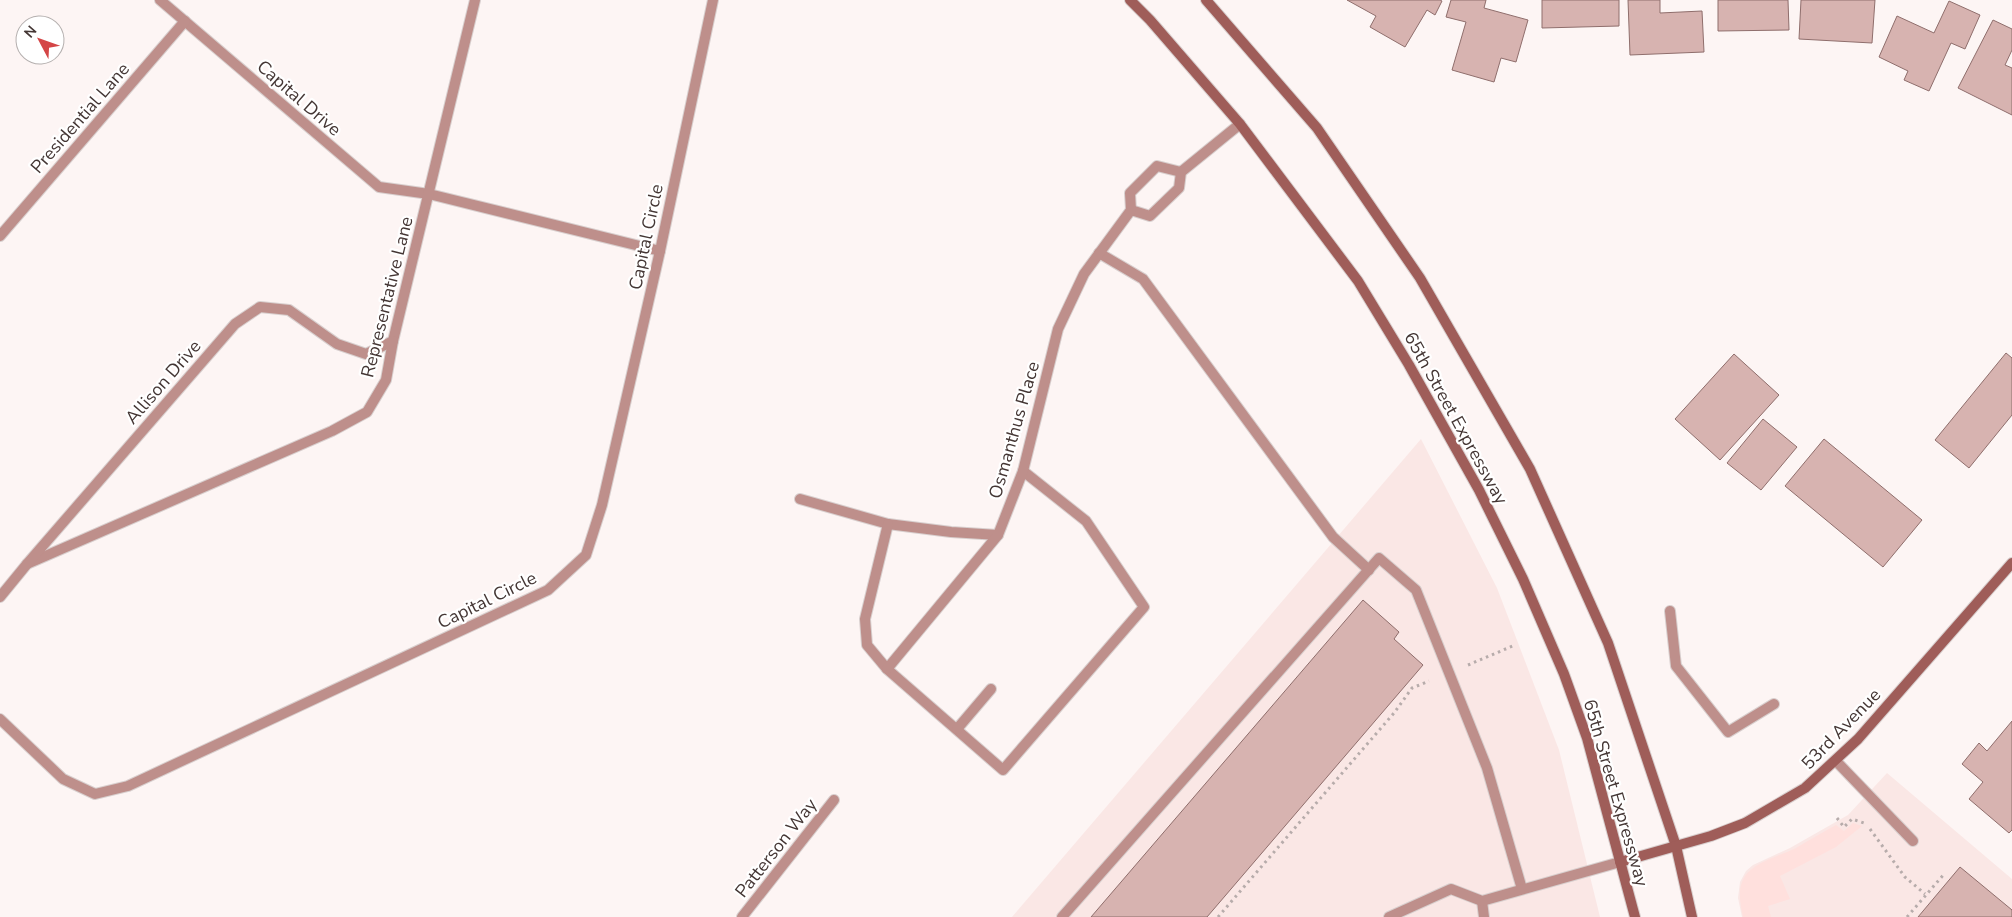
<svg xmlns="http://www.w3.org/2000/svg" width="2012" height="917" font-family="'Nunito Sans',sans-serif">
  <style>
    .built { fill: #fae7e5 }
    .green { fill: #ffe0dd }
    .building { fill: #d7b3b0; stroke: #8f6e6c }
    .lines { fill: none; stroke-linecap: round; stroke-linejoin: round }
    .lane-casing { stroke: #d8cfce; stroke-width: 12 }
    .street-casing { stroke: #d8cfce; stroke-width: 12 }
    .secondary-casing { stroke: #d8cfce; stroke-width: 12 }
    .path { stroke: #b7acab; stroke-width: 3; stroke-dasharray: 2.5 4; stroke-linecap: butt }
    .lane { stroke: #be8f8b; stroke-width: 10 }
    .street { stroke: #be8f8b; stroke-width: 10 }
    .secondary { stroke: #9f5d59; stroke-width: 10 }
    .labels { text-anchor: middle; stroke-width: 4.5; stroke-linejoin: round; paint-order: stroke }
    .street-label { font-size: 18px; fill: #443634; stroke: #fff }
  </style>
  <rect width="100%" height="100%" fill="#fdf5f4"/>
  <!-- built -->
  <g class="built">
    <polygon points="1421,439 1497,588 1559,750 1600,917 1012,917"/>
    <polygon points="1887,773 2012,879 2012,917 1742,917 1738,898 1740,882 1746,871 1753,865 1790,848 1848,815"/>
  </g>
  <!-- green -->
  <path class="green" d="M1853,823L1862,826L1836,847L1780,876L1790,899L1768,906L1771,917H1743C1740,903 1737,888 1745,876C1754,862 1782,855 1796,848C1809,840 1823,832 1836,825L1844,831Z"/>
  <!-- building -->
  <g class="building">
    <polygon points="1347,0 1440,0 1442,1 1435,15 1427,10 1405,47 1370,27 1376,16"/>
    <polygon points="1451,0 1486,0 1484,8 1528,20 1516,62 1501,58 1494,82 1452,70 1466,22 1446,17"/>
    <polygon points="1542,0 1619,0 1619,26 1542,28"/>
    <polygon points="1628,0 1660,0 1660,13 1702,11 1704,52 1630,55"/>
    <polygon points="1718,0 1788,0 1789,30 1718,31"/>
    <polygon points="1801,0 1875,0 1872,43 1799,39"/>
    <polygon points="1949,1 1980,15 1965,49 1951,43 1929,91 1904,80 1908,71 1879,57 1897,16 1934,33"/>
    <polygon points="1993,20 2012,29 2012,50 2005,65 2012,68 2012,115 1958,88"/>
    <polygon points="2006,353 2012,358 2012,415 1969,468 1935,440"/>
    <polygon points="1734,354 1779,395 1720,460 1675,419"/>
    <polygon points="1763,419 1797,447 1761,490 1727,463"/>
    <polygon points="1824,439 1922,520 1883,567 1785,486"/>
    <polygon points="1363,600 1399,632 1394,639 1423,665 1207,917 1091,917"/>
    <polygon points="2012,721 2012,830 2009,833 1969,799 1983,782 1962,764 1979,743 1987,751"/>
    <polygon points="1960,867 2012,910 2012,917 1918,917"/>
  </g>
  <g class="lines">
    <!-- lane casing -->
    <g class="lane-casing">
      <g id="lane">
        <polyline points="1131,210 1150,216 1179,188 1181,172 1240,124"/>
        <polyline points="1099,253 1143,279 1333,537 1369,570"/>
        <polyline points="800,499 888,524 951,532 998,535"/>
        <polyline points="888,524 865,619 867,645 887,669 1003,770 1144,607 1086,521 1023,471"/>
        <polyline points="1670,611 1676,666 1728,732 1774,704"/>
        <polyline points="887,669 998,535 1023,471 1058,329 1084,274 1131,210 1130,193 1157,166 1181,172"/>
        <polyline points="957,729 991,689"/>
        <polyline points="1836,761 1913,841"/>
        <polyline points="1482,901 1484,917"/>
        <polyline points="1062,917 1379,558 1416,590 1487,768 1522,889"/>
        <polyline points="1389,917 1451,889 1482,901 1620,862"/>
      </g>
    </g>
    <!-- street casing -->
    <g class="street-casing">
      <g id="street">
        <polyline points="160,0 379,187 429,194 660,251"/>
        <polyline points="0,236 185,21"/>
        <polyline points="27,564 332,431 367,412 386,380 393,341 475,0"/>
        <polyline points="0,597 27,564 235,324 260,307 289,310 337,344 366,354 393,341"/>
        <polyline points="0,719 63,779 95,794 128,786 548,590 586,555 602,505 660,251 713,0"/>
        <polyline points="742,917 834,800"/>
      </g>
    </g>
    <!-- secondary casing -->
    <g class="secondary-casing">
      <g id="secondary">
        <polyline points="1130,0 1150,20 1240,124 1358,281 1409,365 1479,490 1523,579 1564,674 1587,738 1635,917"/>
        <polyline points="1206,0 1317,128 1420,278 1530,469 1608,643 1676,846 1692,917"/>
        <polyline points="1620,862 1711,836 1745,823 1805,788 1858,739 2012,563"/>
      </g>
    </g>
    <!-- path -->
    <g class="path">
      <polyline points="1468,665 1515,645"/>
      <polyline points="1837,818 1844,827 1852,819 1864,823"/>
      <polyline points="1870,829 1905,877 1925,894"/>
      <polyline points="1218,917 1394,713 1412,688 1429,681"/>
      <polyline points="1907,917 1945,873"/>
    </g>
    <!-- lane -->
    <use href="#lane" class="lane"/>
    <!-- street -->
    <use href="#street" class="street"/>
    <!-- secondary -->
    <use href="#secondary" class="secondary"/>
  </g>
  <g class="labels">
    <!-- street labels -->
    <g class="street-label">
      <text transform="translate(299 98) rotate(41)" y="6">Capital Drive</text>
      <text transform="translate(80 118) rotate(-49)" y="6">Presidential Lane</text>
      <text transform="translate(646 237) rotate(-78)" y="6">Capital Circle</text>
      <text transform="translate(387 297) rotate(-76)" y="6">Representative Lane</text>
      <text transform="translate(163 382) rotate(-49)" y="6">Allison Drive</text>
      <text transform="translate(1456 418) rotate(61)" y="6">65th Street Expressway</text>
      <text transform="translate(1014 430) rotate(-74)" y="6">Osmanthus Place</text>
      <text transform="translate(487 600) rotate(-26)" y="6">Capital Circle</text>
      <text transform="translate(1841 729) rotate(-46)" y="6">53rd Avenue</text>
      <text transform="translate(1616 793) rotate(74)" y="6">65th Street Expressway</text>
      <text transform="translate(776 848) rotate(-52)" y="6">Patterson Way</text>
    </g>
  </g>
  <!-- north arrow -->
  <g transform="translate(40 40) rotate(311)"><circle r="24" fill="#ffffff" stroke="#b4afae"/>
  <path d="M0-4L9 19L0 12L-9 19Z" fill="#d44546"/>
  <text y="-8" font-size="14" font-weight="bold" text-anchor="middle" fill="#443634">N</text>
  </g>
</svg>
